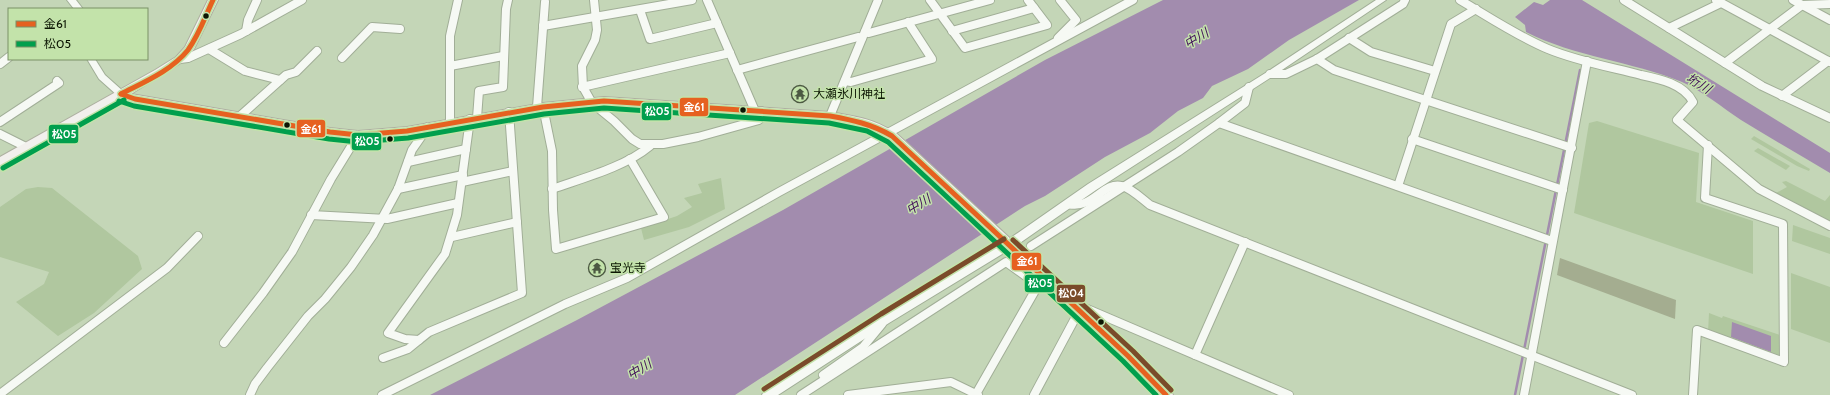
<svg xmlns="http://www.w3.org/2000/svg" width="1830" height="395" font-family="Cabin,'Noto Sans JP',sans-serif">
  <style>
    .green { fill: #b0c79f }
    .water { fill: #a28cae }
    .pier { fill: #c4d6b7 }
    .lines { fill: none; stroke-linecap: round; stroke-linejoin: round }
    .stream { stroke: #a28cae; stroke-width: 2.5 }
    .building { fill: #a4ad90 }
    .minor-casing { stroke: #a1ae97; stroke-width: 10 }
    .tertiary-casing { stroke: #a1ae97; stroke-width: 2 }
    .primary-casing { stroke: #aeb0a1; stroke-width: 2 }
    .minor { stroke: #f6f9f4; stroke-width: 8 }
    .tertiary { fill: #f6f9f4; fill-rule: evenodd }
    .primary { fill: #f2f0ed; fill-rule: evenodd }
    .bus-1-casing { stroke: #c3e3aa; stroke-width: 8 }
    .bus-2-casing { stroke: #c3e3aa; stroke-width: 8 }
    .bus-3-casing { stroke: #c3e3aa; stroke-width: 8 }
    .bus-1 { stroke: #e66120; stroke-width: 5 }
    .bus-2 { stroke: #019f4d; stroke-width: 5 }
    .bus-3 { stroke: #7a4b2a; stroke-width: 5 }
    .bus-dot { fill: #0c1603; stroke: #c3e3aa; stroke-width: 1.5 }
    .labels { text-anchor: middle; stroke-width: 3; stroke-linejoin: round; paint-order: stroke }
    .poi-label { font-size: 12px; fill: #0c1603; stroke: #c3e3aa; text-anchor: start }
    .water-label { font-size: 13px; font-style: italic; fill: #420e5b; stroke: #c3e3aa }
    .line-badge { stroke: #c3e3aa; stroke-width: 1.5 }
    .badge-label { font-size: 11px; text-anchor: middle; font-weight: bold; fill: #fff }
  </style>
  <rect width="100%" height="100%" fill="#c4d6b7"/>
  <!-- green -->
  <g class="green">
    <polygon points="1597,121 1699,153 1696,202 1753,221 1753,274 1574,213 1589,123"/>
    <polygon points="1754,136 1810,169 1809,171 1797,166 1751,139"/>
    <polygon points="1758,148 1790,166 1786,170 1754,151"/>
    <polygon points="721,178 725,209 689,227 644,240 641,228 677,216 692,207 684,198 702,193 698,184"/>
    <polygon points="1786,181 1825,201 1830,195 1830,221 1776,193 1787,187 1782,182"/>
    <polygon points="38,187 52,188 138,256 142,269 94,313 58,336 16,302 44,284 49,272 0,257 0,207 26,189"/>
    <polygon points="1793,225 1830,238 1830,254 1792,241"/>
    <polygon points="1791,273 1830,287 1830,343 1791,329"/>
    <polygon points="1709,313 1722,318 1723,316 1780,335 1780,356 1775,356 1708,332"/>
  </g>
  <!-- water -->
  <g class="water">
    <polygon points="1163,0 1359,0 1289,40 1248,69 1212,86 1203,98 1178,111 1150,133 1105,157 1045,196 1025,206 735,395 430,395 577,320 783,210 1045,60"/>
    <path d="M1550,0H1582L1830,153V173C1800,155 1770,138 1741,120C1723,108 1701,90 1682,82C1631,61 1575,57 1526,32L1525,25L1515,17L1534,2L1543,5Z"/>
    <polygon points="1732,322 1771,336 1771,352 1731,337"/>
  </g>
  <!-- pier -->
  <polygon class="pier" points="904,139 998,227 986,234 892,146"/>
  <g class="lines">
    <!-- stream -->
    <polyline class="stream" points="1515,395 1580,70"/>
  </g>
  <!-- building -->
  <polygon class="building" points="1560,258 1676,300 1675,319 1557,275"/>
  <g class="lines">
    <!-- minor casing -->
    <g class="minor-casing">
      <g id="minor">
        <polyline points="594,0 597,30 595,40 582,66 583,87 592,103 614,121 632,139 640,144 663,144 698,137 759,120 761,111"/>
        <polyline points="707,0 755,111"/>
        <polyline points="930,0 965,48 1047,25 1028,0"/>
        <path d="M1460,0C1489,17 1517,36 1548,49C1577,61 1610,67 1641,75C1660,79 1684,84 1693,102L1677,120L1759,189L1830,226"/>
        <polyline points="1624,0 1762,86 1830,118"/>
        <polyline points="1716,0 1830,62"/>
        <polyline points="1793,0 1830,20"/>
        <polyline points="640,10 650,39 717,23"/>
        <polyline points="543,26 692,0"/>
        <polyline points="1669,28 1721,3"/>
        <polyline points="246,31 248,20 257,0"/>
        <polyline points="952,31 1034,8"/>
        <polyline points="865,32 869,33 990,0"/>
        <polyline points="1058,38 1076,20 1060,0"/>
        <polyline points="1349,38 1371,52 1435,71"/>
        <polyline points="209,49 245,71 280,80"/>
        <polyline points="342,58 372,27 400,29"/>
        <polyline points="180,59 188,58 241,34 302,0"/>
        <polyline points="1317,59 1334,70 1572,148"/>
        <polyline points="1725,63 1802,5 1830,4"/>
        <polyline points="0,64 9,57"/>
        <polyline points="450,66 503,56"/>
        <polyline points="737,70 858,37 862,38"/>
        <polyline points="1270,74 1286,74 1317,59 1403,4 1405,0"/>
        <polyline points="845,81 851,82 932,59 908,22"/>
        <polyline points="582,87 730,53"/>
        <polyline points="1782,96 1828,61"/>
        <polyline points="537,107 545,2"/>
        <polyline points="543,107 552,151 553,210 556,249 664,217 630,159"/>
        <polyline points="830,116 878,0"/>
        <polyline points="239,117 286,75 296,72 317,51"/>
        <polyline points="477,118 479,91 503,87 506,9 508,0"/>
        <polyline points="470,119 457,215 445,254 388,333 405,339 419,340 429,332 522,293 509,112"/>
        <polyline points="0,122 59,83 57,81"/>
        <polyline points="450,123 450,36 458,0"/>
        <polyline points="1219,123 1552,241"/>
        <polyline points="0,134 26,147"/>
        <polyline points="1412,139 1563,190"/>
        <polyline points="408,162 466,149"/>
        <polyline points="462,182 513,171"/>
        <polyline points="1398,186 1451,24 1476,9"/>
        <polyline points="398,189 463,175"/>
        <path d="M552,189C583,178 625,167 650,146"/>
        <path d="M1068,204C1093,210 1103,181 1122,186C1131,188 1142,199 1150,205L1632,395"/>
        <polyline points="311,215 387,219 458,203"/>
        <polyline points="452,237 517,222"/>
        <polyline points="1031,246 1178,152 1219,123 1245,103 1249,87"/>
        <polyline points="224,343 263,293 292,252 331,179 358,135"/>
        <polyline points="1195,355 1245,242"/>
        <polyline points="383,358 408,349 419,340"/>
        <polyline points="823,375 863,347 882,324"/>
        <polyline points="0,394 167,268 198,236"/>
        <polyline points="976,394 1040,282"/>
        <polyline points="250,395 255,384 267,368 308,316 325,299 351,267 373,235 398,189 412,150 428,127"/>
        <polyline points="382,395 565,304 627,278 779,192 1133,0"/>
        <polyline points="801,395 1006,262 1038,285"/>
        <polyline points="848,395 951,382 978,395"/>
        <polyline points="1034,395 1079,311 1085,308 1289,395"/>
        <polyline points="1524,395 1587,61"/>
        <polyline points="1693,395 1697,330 1784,362 1783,224 1705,198 1708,145"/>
      </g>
    </g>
    <!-- tertiary casing -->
    <g class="tertiary-casing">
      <g id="tertiary">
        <polygon points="67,0 76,0 83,9 74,9"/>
        <polygon points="1376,0 1386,0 1273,76 1096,190 1017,245 889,323 778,395 762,395 764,391 881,317 1009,239 1088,184 1267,72"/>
        <polygon points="87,59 95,59 105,75 124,92 126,94 124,96 118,96 99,79"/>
      </g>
    </g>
    <!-- primary casing -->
    <g class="primary-casing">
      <path id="primary" d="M208,0H218L194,49L184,61L131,94L330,128L358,131L407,127L543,103L604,97L830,112C857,117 872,118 896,133L1133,352L1171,391L1173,395H1157L1123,360L888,139C866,125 855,124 830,120L604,105L543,111L407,135L358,139L330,136L199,114L135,103L122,98L0,166V157L155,70L176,57L185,47Z"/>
    </g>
    <!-- minor -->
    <use href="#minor" class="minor"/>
    <!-- tertiary -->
    <use href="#tertiary" class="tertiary"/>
    <!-- primary -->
    <use href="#primary" class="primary"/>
    <!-- bus-1 casing -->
    <g class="bus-1-casing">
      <g id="bus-1">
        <path d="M121,94L135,99L330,132L358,135L407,131L543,107L604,101L830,116C852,120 872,124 892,136L1128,356L1166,395"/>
        <path d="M121,94C144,82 171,71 188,50C199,35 205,17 213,0"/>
      </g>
    </g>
    <!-- bus-2 casing -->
    <g class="bus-2-casing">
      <g id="bus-2">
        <polyline points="119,101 134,106 329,139 358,142 408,138 544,114 604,108 829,123 867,131 888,142 1123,361 1156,395"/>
        <polyline points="3,168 124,100"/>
      </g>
    </g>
    <!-- bus-3 casing -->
    <g class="bus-3-casing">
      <g id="bus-3">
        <polyline points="1013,240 1133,351 1171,390"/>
        <polyline points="764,389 881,314 1004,239"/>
      </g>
    </g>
    <!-- bus-1 -->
    <use href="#bus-1" class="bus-1"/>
    <!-- bus-2 -->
    <use href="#bus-2" class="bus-2"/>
    <!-- bus-3 -->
    <use href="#bus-3" class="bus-3"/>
  </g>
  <!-- icons -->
  <defs>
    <g id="temple-ring" transform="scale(0.9)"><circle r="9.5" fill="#c3e3aa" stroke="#4c5942" stroke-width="1.5"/><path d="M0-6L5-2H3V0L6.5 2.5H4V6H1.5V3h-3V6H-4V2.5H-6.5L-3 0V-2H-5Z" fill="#4c5942"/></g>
  </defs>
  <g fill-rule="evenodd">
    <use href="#temple-ring" x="800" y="94"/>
    <use href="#temple-ring" x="597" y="268"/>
  </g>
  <!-- markers -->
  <g class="bus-dot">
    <circle cx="206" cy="16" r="3.5"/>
    <circle cx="743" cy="110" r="3.5"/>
    <circle cx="287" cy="125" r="3.5"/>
    <circle cx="390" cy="139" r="3.5"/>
    <circle cx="1101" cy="322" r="3.5"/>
  </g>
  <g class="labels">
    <!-- poi labels -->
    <g class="poi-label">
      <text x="813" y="98">大瀬氷川神社</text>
      <text x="610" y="272">宝光寺</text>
    </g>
    <!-- water labels -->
    <g class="water-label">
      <text transform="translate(1196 38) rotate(-31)" y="5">中川</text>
      <text transform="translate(1699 83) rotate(31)" y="5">垳川</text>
      <text transform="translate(918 204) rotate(-31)" y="5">中川</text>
      <text transform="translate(639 369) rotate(-31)" y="5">中川</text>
    </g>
  </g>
  <g class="line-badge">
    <rect x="679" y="97" width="30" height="20" rx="4" fill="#e66120"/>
    <rect x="641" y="102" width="31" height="19" rx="4" fill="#019f4d"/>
    <rect x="296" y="119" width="30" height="19" rx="4" fill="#e66120"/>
    <rect x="48" y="124" width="31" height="20" rx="4" fill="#019f4d"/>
    <rect x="351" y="132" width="31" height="19" rx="4" fill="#019f4d"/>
    <rect x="1011" y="252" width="31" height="19" rx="4" fill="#e66120"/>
    <rect x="1024" y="274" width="31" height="19" rx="4" fill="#019f4d"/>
    <rect x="1056" y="284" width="30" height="19" rx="4" fill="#7a4b2a"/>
  </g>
  <g class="badge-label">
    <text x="694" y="111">金61</text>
    <text x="657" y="115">松05</text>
    <text x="311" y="133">金61</text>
    <text x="64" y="138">松05</text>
    <text x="367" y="145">松05</text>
    <text x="1027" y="265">金61</text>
    <text x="1040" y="287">松05</text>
    <text x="1071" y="297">松04</text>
  </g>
  <!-- legend -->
  <rect x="8" y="8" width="140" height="52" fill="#c3e3aa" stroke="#7a9167"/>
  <rect x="16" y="21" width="20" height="6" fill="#e66120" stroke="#7a9167"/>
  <text x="44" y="28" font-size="12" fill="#0c1603">金61</text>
  <rect x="16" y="41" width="20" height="6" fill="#019f4d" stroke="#7a9167"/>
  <text x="44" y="48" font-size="12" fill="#0c1603">松05</text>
</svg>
